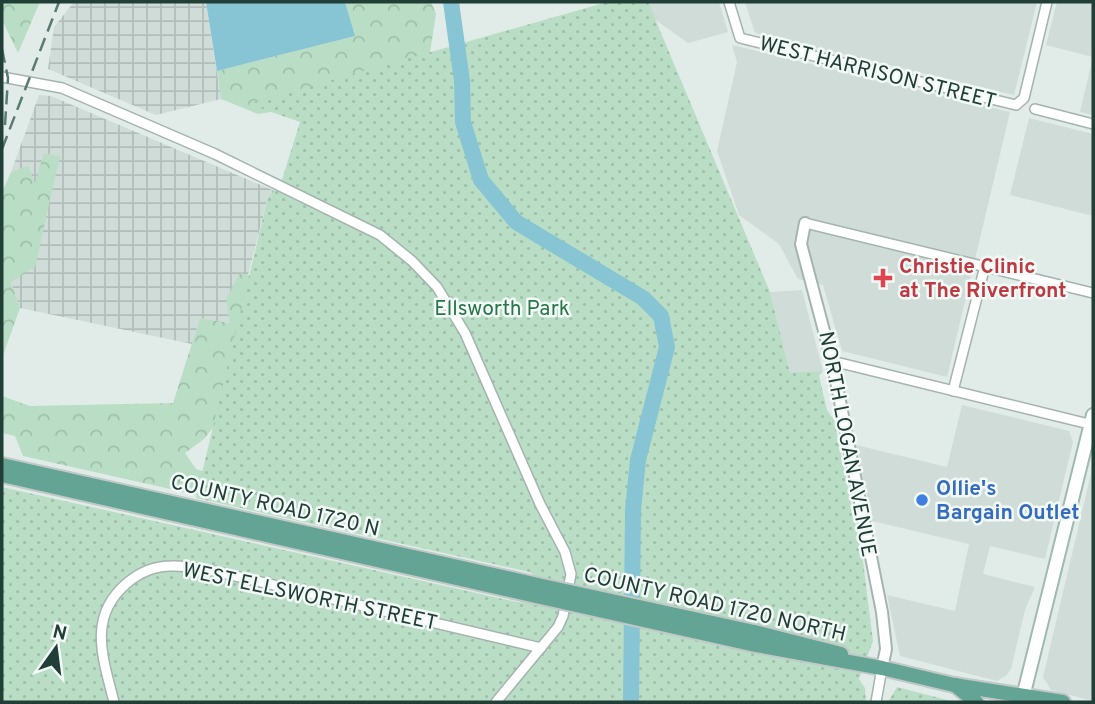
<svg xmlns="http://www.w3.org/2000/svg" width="1095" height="704" font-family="Overpass,sans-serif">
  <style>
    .built { fill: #cfdcd7 }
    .industrial { fill: url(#industrial-grid) }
    .forest { fill: url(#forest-crowns) }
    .park { fill: url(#park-dots) }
    .water { fill: #87c5d4 }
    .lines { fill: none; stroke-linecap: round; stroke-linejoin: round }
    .river { stroke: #87c5d4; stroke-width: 16 }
    .minor-casing { stroke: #a4b4af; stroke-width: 12 }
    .tertiary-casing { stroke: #a4b4af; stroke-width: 14 }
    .secondary-casing { stroke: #9fb9b0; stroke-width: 16 }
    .primary-casing { stroke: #c1c9c7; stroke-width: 18 }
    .minor { stroke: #fff; stroke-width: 9 }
    .tertiary { stroke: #fff; stroke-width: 10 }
    .secondary { stroke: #fff; stroke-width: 12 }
    .primary { stroke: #64a495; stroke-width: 14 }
    .rail { stroke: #5b7a72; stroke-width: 2.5; stroke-dasharray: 14 7; stroke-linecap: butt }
    .primary-bridge-casing { stroke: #c1c9c7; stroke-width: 18; stroke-linecap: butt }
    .primary-bridge { stroke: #64a495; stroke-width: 14 }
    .health-dot { fill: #e0444e; stroke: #f2f9f6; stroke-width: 2.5 }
    .shop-dot { fill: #3f7fe0; stroke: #f2f9f6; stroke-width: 2.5 }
    .labels { text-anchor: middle; stroke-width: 5; stroke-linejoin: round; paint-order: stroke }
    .street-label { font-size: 21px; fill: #213e37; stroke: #f2f9f6 }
    .health-label { font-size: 21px; font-weight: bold; fill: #be3a42; stroke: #f2f9f6; text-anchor: start }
    .park-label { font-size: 21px; fill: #29764a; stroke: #f2f9f6 }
    .shop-label { font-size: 21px; font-weight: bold; fill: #366cbe; stroke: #f2f9f6; text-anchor: start }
  </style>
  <defs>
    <pattern id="industrial-grid" width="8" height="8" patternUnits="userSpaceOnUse" patternTransform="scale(1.75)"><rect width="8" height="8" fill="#cfdcd7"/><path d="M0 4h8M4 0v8" fill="none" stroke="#b1beb9"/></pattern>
    <pattern id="forest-crowns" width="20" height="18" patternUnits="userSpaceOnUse" patternTransform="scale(1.75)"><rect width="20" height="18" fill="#b9dec5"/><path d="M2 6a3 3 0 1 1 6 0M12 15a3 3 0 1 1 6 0" fill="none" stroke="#9fc0aa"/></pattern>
    <pattern id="park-dots" width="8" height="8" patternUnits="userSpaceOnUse" patternTransform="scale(1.75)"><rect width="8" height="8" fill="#b9dec5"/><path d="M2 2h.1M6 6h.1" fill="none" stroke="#9fc0aa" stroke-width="1.8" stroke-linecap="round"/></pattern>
  </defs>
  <rect width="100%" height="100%" fill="#e1ece8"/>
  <!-- built -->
  <g class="built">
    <polygon points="645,2 719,2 728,32 688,43 650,16"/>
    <polygon points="745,2 1037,2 1014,95 755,33"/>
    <polygon points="1057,2 1093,2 1093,115 1080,112 1093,57 1046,45"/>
    <polygon points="732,45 1010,112 947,377 842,351 823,285 798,279 779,244 739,215 717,151 737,62"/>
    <polygon points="1029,118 1093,134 1093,216 1010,195"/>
    <polygon points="802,290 823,371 790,374 770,292"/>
    <polygon points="962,405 1069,431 1073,442 1045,559 990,546 983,574 1035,587 1025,610 1011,669 1007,675 997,681 900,656 887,595 955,611 969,544 872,521 856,445 947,467"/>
    <polygon points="1093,465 1093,701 1051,690 1043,677"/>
  </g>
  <!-- industrial -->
  <g class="industrial">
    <polygon points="74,2 206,2 221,99 156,115 48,69 54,27"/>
    <polygon points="39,95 51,96 275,191 268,197 248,275 240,274 231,323 200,318 192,344 20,308 11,282 35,184 11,172"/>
  </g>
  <!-- forest -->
  <g class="forest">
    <polygon points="2,2 40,2 18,53 2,20"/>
    <polygon points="345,2 431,2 436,14 427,72 329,102 258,114 221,99 217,71 354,36"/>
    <polygon points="44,153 60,156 35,267 11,282 20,308 2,358 2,192 11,172 28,166 35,183"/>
    <polygon points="240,273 264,279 229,407 204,439 185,453 196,469 262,489 259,509 23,456 15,436 2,433 2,396 30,406 173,403 200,318 230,323 226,299"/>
  </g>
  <!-- park -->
  <g class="park">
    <polygon points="607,2 648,2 770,292 790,373 823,371 819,376 827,410 834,420 863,561 873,641 859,679 865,688 866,702 2,702 2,487 517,602 535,603 540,578 529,572 196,498 268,197 280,186 300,122 248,104"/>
    <polygon points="897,687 955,702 888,702"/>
  </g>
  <!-- water -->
  <polygon class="water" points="206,2 345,2 355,36 217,71"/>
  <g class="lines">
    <!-- river -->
    <polyline class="river" points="451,2 462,81 463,122 481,180 516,222 643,298 661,316 667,347 638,460 633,510 631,702"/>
    <!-- minor casing -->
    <g class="minor-casing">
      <g id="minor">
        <polyline points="729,2 740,38 1016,105 1024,98 1047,2"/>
        <polyline points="2,77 62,88 215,154 380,235 412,261 437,287 465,333 540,504 565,552 571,574 563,616 558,627 496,702"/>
        <polyline points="1035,109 1093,124"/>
        <polyline points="805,223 1093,293"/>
        <polyline points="832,361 1093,425"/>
        <polyline points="953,391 985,266"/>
        <path d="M114,702C103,658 87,617 127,583C139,573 155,566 171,566C185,565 200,569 214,571L541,648"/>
        <polyline points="876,702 882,668"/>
      </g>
    </g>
    <!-- tertiary casing -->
    <g class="tertiary-casing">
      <polyline id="tertiary" points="805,223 801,244 832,361 882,612 886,649 882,668"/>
    </g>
    <!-- secondary casing -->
    <g class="secondary-casing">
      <polyline id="secondary" points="1023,697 1093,415"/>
    </g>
    <!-- primary casing -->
    <g class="primary-casing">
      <g id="primary">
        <polyline points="2,465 538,585"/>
        <polyline points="2,475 536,596"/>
        <polyline points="754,632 841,654"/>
        <polyline points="751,644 882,668 954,685 1063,702"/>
        <polyline points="955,685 976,702"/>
      </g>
    </g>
    <!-- minor -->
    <use href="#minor" class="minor"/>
    <!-- tertiary -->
    <use href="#tertiary" class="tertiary"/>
    <!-- secondary -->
    <use href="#secondary" class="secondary"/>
    <!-- primary -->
    <use href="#primary" class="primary"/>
    <!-- rail -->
    <g class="rail">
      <polyline points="2,49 8,78 5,125"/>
      <polyline points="2,149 59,2"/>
    </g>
    <!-- primary-bridge casing -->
    <g class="primary-bridge-casing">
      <g id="primary-bridge">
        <polyline points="538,585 754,632"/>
        <polyline points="536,596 751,644"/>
      </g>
    </g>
    <!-- primary-bridge -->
    <use href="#primary-bridge" class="primary-bridge"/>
  </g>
  <!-- markers -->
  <path class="health-dot" d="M879.5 267.5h7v7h7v7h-7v7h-7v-7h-7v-7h7z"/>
  <circle class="shop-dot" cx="922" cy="500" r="7"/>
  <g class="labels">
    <!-- street labels -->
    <g class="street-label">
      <text transform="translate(878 72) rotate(14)" y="7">WEST HARRISON STREET</text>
      <text transform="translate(848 444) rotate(79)" y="7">NORTH LOGAN AVENUE</text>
      <text transform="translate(275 505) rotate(13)" y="7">COUNTY ROAD 1720 N</text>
      <text transform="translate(310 596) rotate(12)" y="7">WEST ELLSWORTH STREET</text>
      <text transform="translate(715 604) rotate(13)" y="7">COUNTY ROAD 1720 NORTH</text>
    </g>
    <!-- health labels -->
    <g class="health-label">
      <text x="899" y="273">Christie Clinic<tspan x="899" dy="24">at The Riverfront</tspan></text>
    </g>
    <!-- park labels -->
    <g class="park-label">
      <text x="502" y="315">Ellsworth Park</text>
    </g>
    <!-- shop labels -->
    <g class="shop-label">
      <text x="936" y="495">Ollie's<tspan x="936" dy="24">Bargain Outlet</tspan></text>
    </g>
  </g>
  <!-- border -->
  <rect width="1095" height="704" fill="none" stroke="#213e37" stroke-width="7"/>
  <!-- north arrow -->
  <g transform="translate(56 648) rotate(14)" stroke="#f2f9f6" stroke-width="5" paint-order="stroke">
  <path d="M0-5L12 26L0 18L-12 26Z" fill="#213e37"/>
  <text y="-10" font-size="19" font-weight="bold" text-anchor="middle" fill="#213e37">N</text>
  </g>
</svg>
